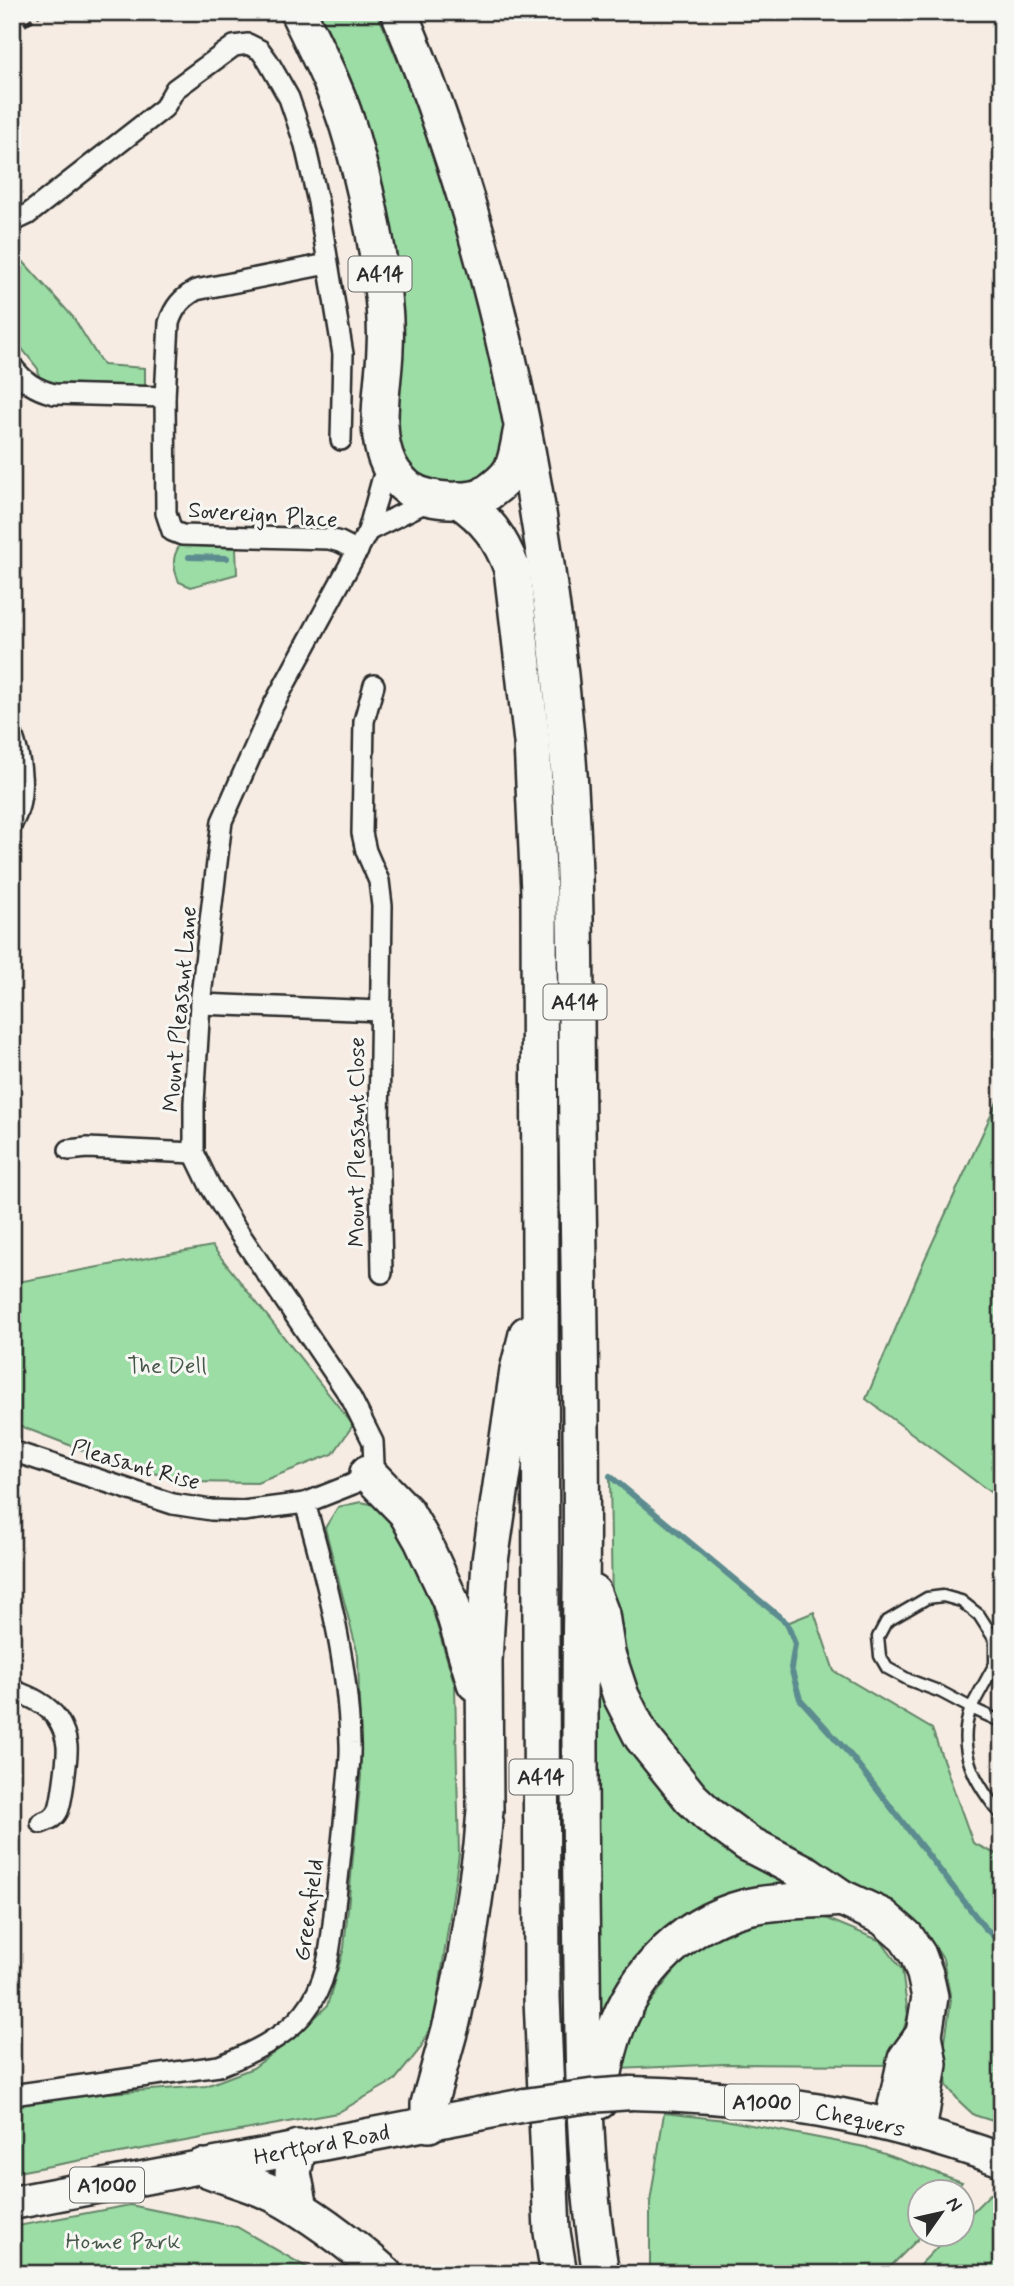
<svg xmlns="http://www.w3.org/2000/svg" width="1014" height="2286" font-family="Mynerve,sans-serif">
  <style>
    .green { fill: #9cdca5; stroke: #648468; stroke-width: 2 }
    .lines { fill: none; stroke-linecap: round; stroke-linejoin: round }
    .stream { stroke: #5b8c8f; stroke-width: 6 }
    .lane-casing { stroke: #2b2b2b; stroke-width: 15 }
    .street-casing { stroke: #2b2b2b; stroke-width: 24 }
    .primary-casing { stroke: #2b2b2b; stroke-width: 37 }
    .highway-casing { stroke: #2b2b2b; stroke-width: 40 }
    .lane { stroke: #f6f6f2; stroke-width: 10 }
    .street { stroke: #f6f6f2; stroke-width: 19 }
    .primary { stroke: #f6f6f2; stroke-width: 32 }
    .highway { stroke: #f6f6f2; stroke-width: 35 }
    .rail { stroke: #2b2b2b; stroke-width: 5; stroke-dasharray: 10 5; stroke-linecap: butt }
    .primary-bridge-casing { stroke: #2b2b2b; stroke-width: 37; stroke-linecap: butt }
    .primary-bridge { stroke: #f6f6f2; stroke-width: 32 }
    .labels { text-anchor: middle; stroke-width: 6; stroke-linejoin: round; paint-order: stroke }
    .shield { fill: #f6f6f2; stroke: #686867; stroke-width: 2 }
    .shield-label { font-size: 21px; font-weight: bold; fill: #2b2b2b }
    .street-label { font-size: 23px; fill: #2b2b2b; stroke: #f6f6f2 }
    .park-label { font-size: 23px; fill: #47574a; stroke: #f6f6f2 }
  </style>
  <rect width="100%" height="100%" fill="#f6ece3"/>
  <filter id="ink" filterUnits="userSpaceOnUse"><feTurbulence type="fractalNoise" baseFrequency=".0143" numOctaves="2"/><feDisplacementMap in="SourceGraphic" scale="14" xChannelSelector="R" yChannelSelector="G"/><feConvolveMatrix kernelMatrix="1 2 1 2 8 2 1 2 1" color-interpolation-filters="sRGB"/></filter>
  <g filter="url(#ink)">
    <!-- green -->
    <g class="green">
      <path d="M319,12H377C403,73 430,136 450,200C462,240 471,281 482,322C491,355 513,431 499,462C492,479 466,488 450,485C417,479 403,474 396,438C389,407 404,378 402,349C396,267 386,187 362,109C351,76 335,43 319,12Z"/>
      <polygon points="12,249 73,317 103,365 145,368 145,386 51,383 39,377 38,369 12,336"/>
      <path d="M180,545L236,548L237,574L191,587L179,582C173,567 171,558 180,545Z"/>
      <polygon points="1002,1091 1002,1501 866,1399 924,1261"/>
      <polygon points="212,1246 353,1425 333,1454 257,1483 187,1482 116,1463 12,1423 12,1283"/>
      <polygon points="610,1476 787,1623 814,1612 834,1671 932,1729 973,1843 1002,1857 1002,2124 974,2115 960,2102 947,2086 943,2055 951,2000 943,1959 921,1926 770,1842 679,1768 630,1684 612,1610"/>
      <polygon points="361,1502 380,1506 398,1526 430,1601 455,1686 459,1854 435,2017 420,2049 395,2080 337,2113 12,2173 12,2103 25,2099 206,2086 253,2068 295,2037 327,2006 344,1948 361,1776 358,1655 325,1528 338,1507"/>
      <polygon points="595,1661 624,1728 794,1883 723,1897 669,1927 633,1972 597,2044"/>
      <polygon points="752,1913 821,1916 881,1941 902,1970 908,2015 893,2065 724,2064 620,2069 636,2021 697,1941"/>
      <polygon points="664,2113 725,2120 865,2147 962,2182 955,2191 920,2192 920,2234 923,2234 883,2274 650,2274 650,2202"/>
      <polygon points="990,2194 1002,2197 1002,2274 911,2274 950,2234 962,2234 962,2222"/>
      <polygon points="130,2205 237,2227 318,2274 12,2274 12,2227"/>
    </g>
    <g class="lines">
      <!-- stream -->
      <g class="stream">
        <polyline points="189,557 227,558"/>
        <polyline points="610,1476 787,1623 795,1644 791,1668 800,1699 852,1757 984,1927 1002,1944"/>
      </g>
      <!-- lane casing -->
      <g class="lane-casing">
        <g id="lane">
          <polygon points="943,1596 961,1601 979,1615 995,1640 995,1664 971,1708 941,1692 909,1680 887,1668 880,1656 878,1637 886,1622 927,1598"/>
          <path d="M1002,1722L971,1708C955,1751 976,1784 1002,1816"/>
        </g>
      </g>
      <!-- street casing -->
      <g class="street-casing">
        <g id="street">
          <polyline points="12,222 27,215 164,108 175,89 234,46 248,44 260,50 268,61 289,98 305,145 318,202 343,354 341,440"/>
          <path d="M327,264L196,290C182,298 174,307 169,323L165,397L166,513L172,531L182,535L329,539L340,542L358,551"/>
          <path d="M12,366C24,382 35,389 54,394L165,397"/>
          <polyline points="368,531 432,499"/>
          <polyline points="374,685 364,721 362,833 366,851 379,881 382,906 379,1131 382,1273"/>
          <path d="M12,734C22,761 27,797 12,824"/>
          <polyline points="200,1004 380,1011"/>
          <polyline points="69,1150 87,1148 194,1153"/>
          <polyline points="12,1451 173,1504 211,1510 243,1511 305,1503 353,1484 368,1473 374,1464 373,1442 351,1398 233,1224 210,1186 194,1153 194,1103 200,1004 222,821 273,706 368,531 382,480 390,467"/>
          <path d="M12,1690C29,1696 48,1704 58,1720C63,1728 66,1736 67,1746C68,1755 62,1803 58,1811C54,1819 48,1820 41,1823"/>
          <path d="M12,2095L219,2066C249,2054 284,2038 304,2013C331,1980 331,1937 336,1897C340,1862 344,1826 347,1791C348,1775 351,1759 350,1743C348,1661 327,1581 305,1503"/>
        </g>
      </g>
      <!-- primary casing -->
      <g class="primary-casing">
        <g id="primary">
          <path id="s1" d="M631,2093C760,2096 880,2115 1002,2160"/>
          <path id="s2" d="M12,2203L525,2105"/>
        </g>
      </g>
      <!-- highway casing -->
      <g class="highway-casing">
        <g id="highway">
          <path d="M298,12C318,53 340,96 352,140C366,190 378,244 383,296C385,313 386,332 385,349C384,386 372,431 389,465C394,475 404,487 414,492C429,501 473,504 486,494C515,474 515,466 521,433"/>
          <path d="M399,12C495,242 544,489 566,736C578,866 575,997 577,1127C579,1283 583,1440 581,1597C579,1720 580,1842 582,1965C583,2067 584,2172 601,2274"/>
          <path d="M459,500C486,518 501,539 512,569L532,742L539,892L542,1998L552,2232L559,2274"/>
          <polyline points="368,1473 406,1512 422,1540 450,1600 475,1683"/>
          <polyline points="593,1593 601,1614 607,1654 621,1696 642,1737 691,1798 709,1815 747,1843 807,1874 842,1898 883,1917 906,1937 918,1955 925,1974 930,1997 924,2034 929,2064 918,2132"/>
          <path d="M599,2101C602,2086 604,2070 608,2054C625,1984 676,1925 747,1907C778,1900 810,1901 842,1898"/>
          <polyline points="429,2124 429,2104 452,2022 466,1955 482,1846 485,1810 484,1661 490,1561 518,1370 527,1334"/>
          <polyline points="892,2124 906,2059 924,2034"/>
          <polyline points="298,2148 293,2173 300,2208"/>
          <path d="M202,2167C225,2177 251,2183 274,2194C314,2215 351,2244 385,2274"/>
        </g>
      </g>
      <!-- lane -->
      <use href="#lane" class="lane"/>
      <!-- street -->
      <use href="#street" class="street"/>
      <!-- primary -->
      <use href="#primary" class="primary"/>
      <!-- highway -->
      <use href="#highway" class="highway"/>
      <!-- rail -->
      <g class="rail">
        <polyline points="12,14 14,12"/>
        <polyline points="12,33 43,12"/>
      </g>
      <!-- primary-bridge casing -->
      <g class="primary-bridge-casing">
        <polyline id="primary-bridge" points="525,2105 590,2096 631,2093"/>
      </g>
      <!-- primary-bridge -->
      <use href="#primary-bridge" class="primary-bridge"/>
    </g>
  </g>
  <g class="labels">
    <!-- shield labels -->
    <g class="shield">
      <rect x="348.5" y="256.5" width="63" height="35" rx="5"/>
      <rect x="543.5" y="984.5" width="63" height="35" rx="5"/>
      <rect x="509.5" y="1759.5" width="63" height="35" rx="5"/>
      <rect x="725" y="2084.5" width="74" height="35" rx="5"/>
      <rect x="70" y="2167.5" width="74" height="35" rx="5"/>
    </g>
    <g class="shield-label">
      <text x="380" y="281">A414</text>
      <text x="575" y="1009">A414</text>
      <text x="541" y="1784">A414</text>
      <text x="762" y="2109">A1000</text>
      <text x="107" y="2192">A1000</text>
    </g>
    <!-- street labels -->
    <g class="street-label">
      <text transform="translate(263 514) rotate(4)" y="8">Sovereign Place</text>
      <text transform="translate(179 1009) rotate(-85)" y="8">Mount Pleasant Lane</text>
      <text transform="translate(356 1142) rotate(-90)" y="8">Mount Pleasant Close</text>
      <text transform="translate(136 1464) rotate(16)" y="8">Pleasant Rise</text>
      <text transform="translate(308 1910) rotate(-82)" y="8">Greenfield</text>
      <text dy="8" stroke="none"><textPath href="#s1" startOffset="231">Chequers</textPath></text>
      <text dy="8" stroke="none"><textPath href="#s2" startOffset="315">Hertford Road</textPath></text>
    </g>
    <!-- park labels -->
    <g class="park-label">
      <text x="167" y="1373">The Dell</text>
      <text x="123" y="2249">Home Park</text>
    </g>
  </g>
  <!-- margin -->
  <rect width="1014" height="2286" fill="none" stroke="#f6f6f2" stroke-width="42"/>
  <rect x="21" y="21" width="972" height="2244" fill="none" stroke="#2b2b2b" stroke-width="2.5" filter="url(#ink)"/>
  <!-- north arrow -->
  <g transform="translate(941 2213) rotate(56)"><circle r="33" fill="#f6f6f2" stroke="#a5a5a2" stroke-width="2"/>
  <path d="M0-5L12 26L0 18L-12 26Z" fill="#2b2b2b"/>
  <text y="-10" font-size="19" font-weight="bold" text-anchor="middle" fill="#2b2b2b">N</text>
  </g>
</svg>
